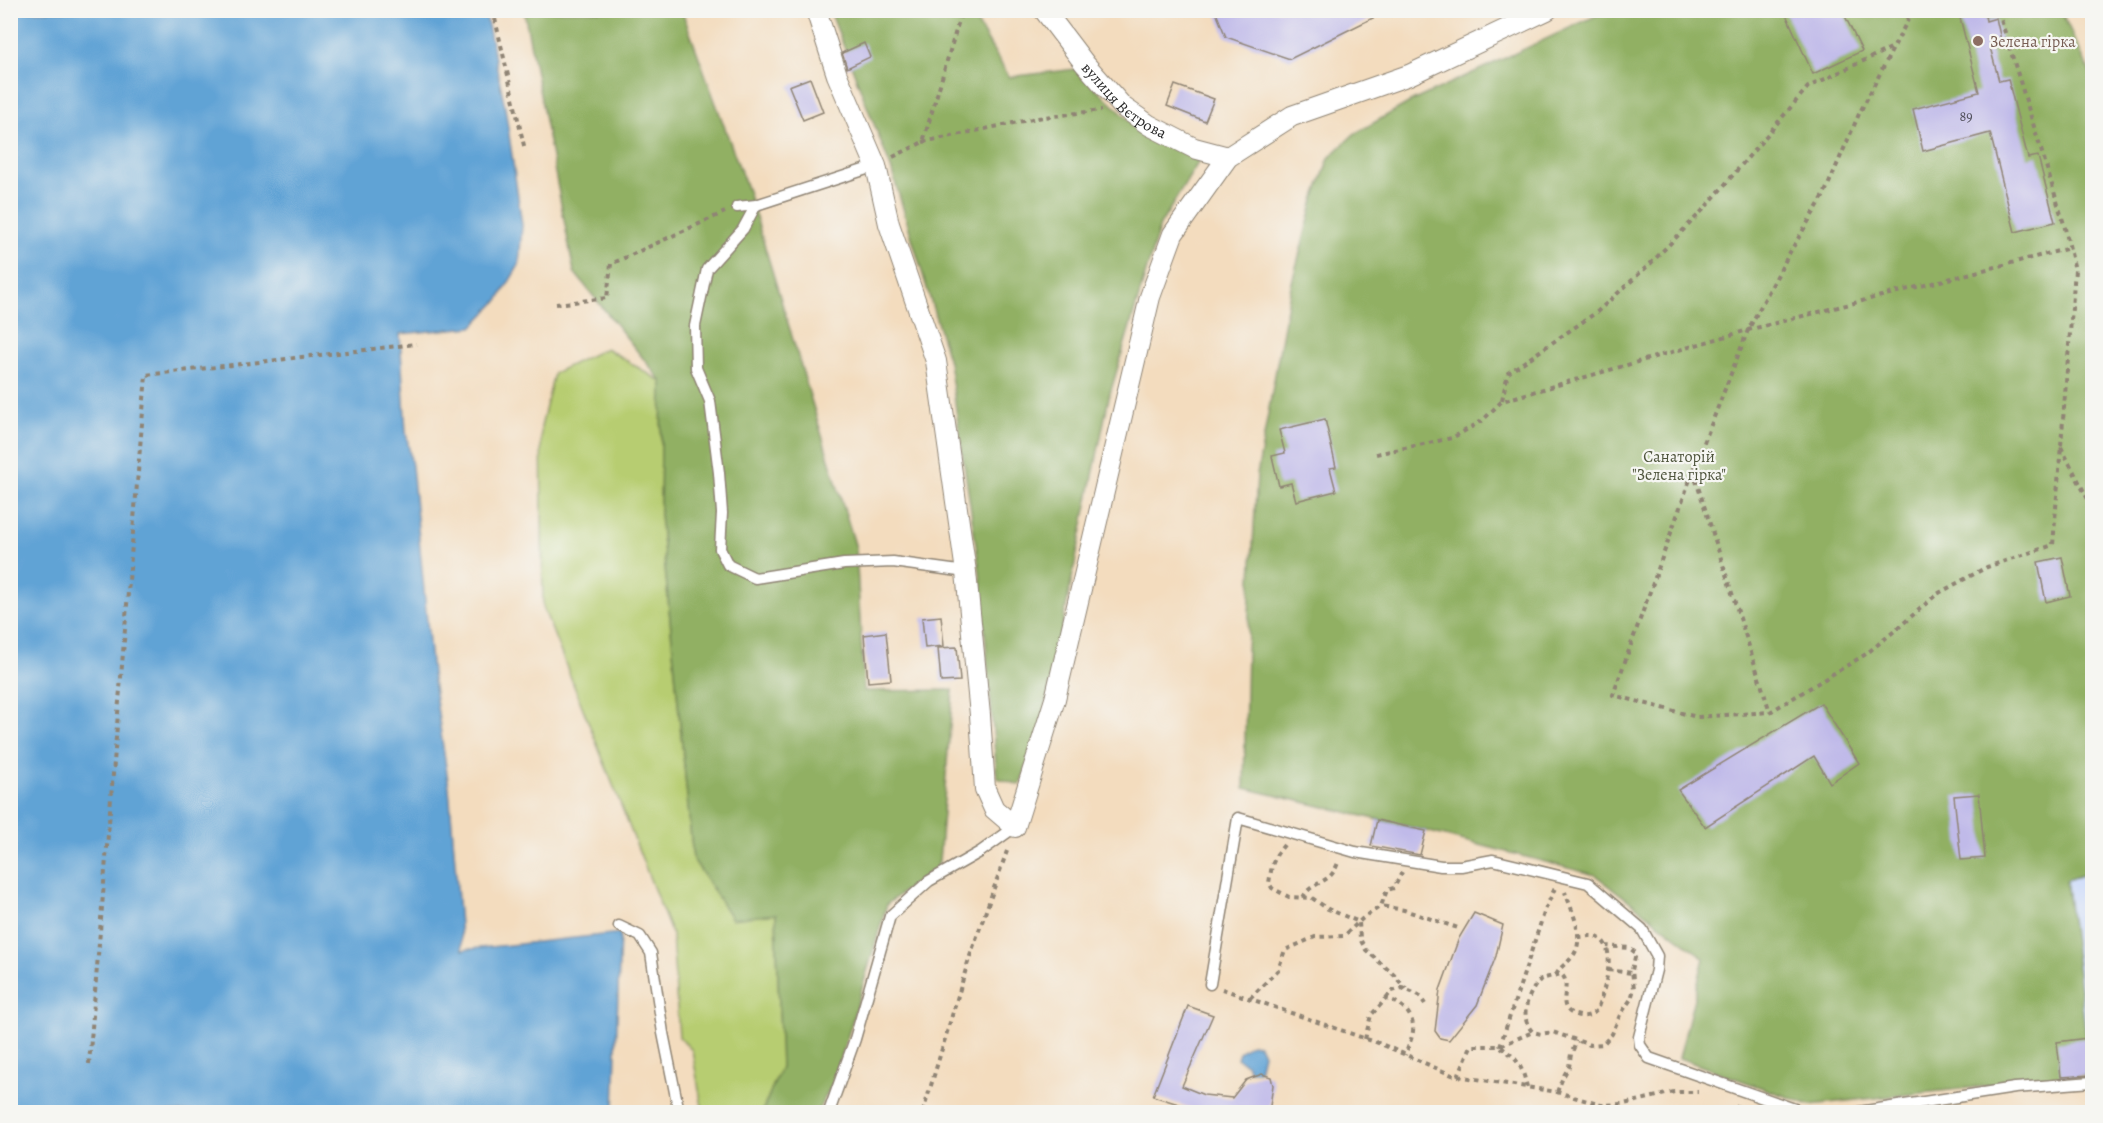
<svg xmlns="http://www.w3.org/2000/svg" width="2103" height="1123" font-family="Alegreya,serif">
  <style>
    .built { fill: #cddbfa }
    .green { fill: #b7cd71; stroke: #717c4e; stroke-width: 1.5 }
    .forest { fill: #91b063; stroke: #5e6e47; stroke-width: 1.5 }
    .water { fill: #61a3d5; stroke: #466780; stroke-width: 1.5 }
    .building { fill: #c0bae9 }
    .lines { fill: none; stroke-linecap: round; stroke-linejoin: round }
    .lane-casing { stroke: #8f8474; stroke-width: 13 }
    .street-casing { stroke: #8f8474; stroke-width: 22 }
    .path { stroke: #8f8474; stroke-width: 4; stroke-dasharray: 4.5 4.5; stroke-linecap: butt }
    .lane { stroke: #fff; stroke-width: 10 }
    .street { stroke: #fff; stroke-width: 20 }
    .education-dot { fill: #8d6e63; stroke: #f6f6f2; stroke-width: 2 }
    .labels { text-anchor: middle; stroke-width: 4.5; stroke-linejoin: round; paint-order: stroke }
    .number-label { font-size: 14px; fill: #504f5a }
    .education-label { font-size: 16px; fill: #785e54; stroke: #f6f6f2; text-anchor: start }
    .street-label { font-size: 16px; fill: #2b2b2b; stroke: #f6f6f2 }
    .park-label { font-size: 16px; fill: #4e543c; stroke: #f6f6f2 }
  </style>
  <rect width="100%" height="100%" fill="#f6f6f2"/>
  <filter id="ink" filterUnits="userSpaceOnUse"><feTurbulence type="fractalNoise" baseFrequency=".0167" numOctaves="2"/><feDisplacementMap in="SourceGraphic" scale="12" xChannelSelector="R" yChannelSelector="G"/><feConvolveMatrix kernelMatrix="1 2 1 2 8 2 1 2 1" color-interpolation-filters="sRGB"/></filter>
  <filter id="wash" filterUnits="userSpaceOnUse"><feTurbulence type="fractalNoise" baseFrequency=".008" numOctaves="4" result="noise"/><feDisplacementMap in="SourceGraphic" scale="24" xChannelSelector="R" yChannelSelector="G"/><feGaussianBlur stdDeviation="1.35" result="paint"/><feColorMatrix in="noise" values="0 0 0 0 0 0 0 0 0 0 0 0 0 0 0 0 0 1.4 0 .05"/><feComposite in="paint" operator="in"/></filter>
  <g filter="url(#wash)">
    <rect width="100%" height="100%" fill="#f3dcbe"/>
    <!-- built -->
    <polygon class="built" points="2092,872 2092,1074 2091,1075 2066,880"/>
    <!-- green -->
    <polygon class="green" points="606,348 662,382 660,514 693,859 776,914 781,1067 762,1112 703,1112 692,1050 679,1037 672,935 543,607 541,427 554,373"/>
    <!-- forest -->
    <g class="forest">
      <polygon points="524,11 682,11 748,191 856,548 864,691 953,690 939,861 937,867 887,904 835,1079 817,1112 762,1112 781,1067 776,914 732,919 693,859 660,514 662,382 574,272"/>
      <polygon points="830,11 970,11 1009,77 1076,69 1132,123 1199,161 1160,225 1109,397 1042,725 1020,785 997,778 980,572 949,362 891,168"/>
      <polygon points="1606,11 2061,11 2092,76 2092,872 2066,880 2091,1075 1810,1105 1679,1058 1704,958 1595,875 1426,831 1244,788 1247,649 1257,475 1291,286 1314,200 1329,158 1354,134 1410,102"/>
    </g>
    <!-- water -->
    <g class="water">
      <polygon points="10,11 485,11 505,107 522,225 519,265 499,299 472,327 400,334 406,432 412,466 432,673 449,787 462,950 620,933 614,1112 11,1112"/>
      <polygon points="1251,1044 1259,1045 1263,1054 1259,1071 1250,1071 1247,1065 1237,1058 1239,1052"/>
    </g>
    <g id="blocks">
      <!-- building -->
      <g class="building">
        <polygon points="1215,10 1389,10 1290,59 1226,37"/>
        <polygon points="1784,10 1842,10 1862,51 1813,74"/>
        <polygon points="1958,10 1984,10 1986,21 1996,18 2002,44 1990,47 1999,81 2008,79 2028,158 2038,156 2055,222 2015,232 1990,133 1923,151 1913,109 1979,92"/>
        <polygon points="864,43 870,57 847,68 842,53"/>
        <polygon points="810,78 823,112 803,120 789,86"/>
        <polygon points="1175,85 1214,99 1205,121 1167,106"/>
        <polygon points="1325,419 1336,467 1330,468 1336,491 1296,501 1291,483 1279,486 1272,456 1285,453 1279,430"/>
        <polygon points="2062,557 2070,596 2046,602 2038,562"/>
        <polygon points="941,616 944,646 925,648 922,618"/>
        <polygon points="886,632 891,680 868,682 864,635"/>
        <polygon points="957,647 960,681 941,682 938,648"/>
        <polygon points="1821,703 1859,763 1830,783 1814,756 1705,827 1678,790"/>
        <polygon points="1979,794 1985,858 1961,860 1954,796"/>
        <polygon points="1377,820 1426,831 1420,855 1371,846"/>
        <polygon points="1474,913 1503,925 1496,956 1477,1005 1449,1040 1440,1038 1435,1031 1440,990 1459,938"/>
        <polygon points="1188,1006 1213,1015 1182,1086 1204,1095 1232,1098 1246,1080 1262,1074 1271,1077 1273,1085 1269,1113 1207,1113 1153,1096"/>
        <polygon points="2087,1038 2091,1075 2061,1077 2057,1042"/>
      </g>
    </g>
  </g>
  <g filter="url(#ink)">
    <use href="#blocks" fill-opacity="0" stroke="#8f8474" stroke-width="1.5"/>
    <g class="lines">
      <!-- lane casing -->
      <g class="lane-casing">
        <g id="lane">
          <polyline points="756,205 743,229 707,269 695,326 696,368 710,401 719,473 722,513 720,549 728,565 755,578 844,564 893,562 966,572"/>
          <polyline points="737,207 756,205 876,166"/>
          <polyline points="619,926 640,936 651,953 663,1033 679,1112"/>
          <polyline points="1210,984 1238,818 1355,852 1441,866 1461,866 1493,860 1588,883 1642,929 1657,956 1656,970 1639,1037 1640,1045 1649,1058 1803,1112"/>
          <polyline points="829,1112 855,1039 890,916 929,881 980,852 1015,827"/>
          <polyline points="1859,1112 2015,1088 2092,1082"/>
        </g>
      </g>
      <!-- street casing -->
      <g class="street-casing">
        <g id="street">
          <polyline points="816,10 837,75 876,166 889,224 936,361 966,572 980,715 985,789 994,809 1015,827 1055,699 1150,297 1173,234 1228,157 1292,116 1409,75 1547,10"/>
          <path id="s1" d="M1044,10L1085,64L1123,107L1149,125L1194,148L1228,157"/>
        </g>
      </g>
      <!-- path -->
      <g class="path">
        <polyline points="493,10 525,150"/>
        <polyline points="1913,10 1859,114 1823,197 1790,252 1748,330 1693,471 1613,695 1697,717 1770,712 1866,654 1897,629 1937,594 1987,567 2053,545 2075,270 2064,224 1998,10"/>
        <polyline points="923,142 1037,118 1102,110"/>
        <polyline points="893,157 923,142 962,10"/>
        <polyline points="556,304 607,298 611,264 725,212"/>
        <polyline points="1502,400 1508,373 1597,312 1650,264 1704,209 1808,87 1893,47"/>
        <polyline points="2061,447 2092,507"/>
        <polyline points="1376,454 1452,438 1482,421 1502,401 1748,330 2070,248"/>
        <polyline points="1693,471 1770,712"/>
        <polyline points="2088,665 2092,656"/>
        <polyline points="1284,845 1277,854 1272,865 1269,883 1272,888 1289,897 1312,898 1328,909 1359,922 1360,939 1366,950 1394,975 1406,989"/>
        <polyline points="1402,872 1394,888 1387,890 1381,906 1404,910 1458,928"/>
        <path d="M1303,898C1307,887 1320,884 1329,877C1334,873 1337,866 1339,860"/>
        <path d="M1578,937C1584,937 1591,935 1597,937C1620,947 1603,993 1597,1010C1592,1015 1587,1017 1580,1016C1550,1010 1575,985 1561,974L1541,979C1528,992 1518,1018 1533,1032L1541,1034L1553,1032L1590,1045L1603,1044L1612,1034L1620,1015L1631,999L1634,989L1632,970L1636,953L1629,948L1607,946"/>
        <polyline points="1608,970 1632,973"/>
        <path d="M1556,975C1562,964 1566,965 1572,957C1587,940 1571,909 1565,892"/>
        <polyline points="1222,989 1381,1044 1452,1075 1557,1092 1601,1105 1624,1104 1674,1092 1698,1092"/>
        <polyline points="1250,998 1278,970 1285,950 1315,937 1344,936 1362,919 1381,906"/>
        <polyline points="1386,998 1392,991 1402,988 1419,995 1425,1004"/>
        <path d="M1365,1039L1371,1015L1386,999C1400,1001 1415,1015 1413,1031C1412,1039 1408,1047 1405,1055"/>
        <polyline points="1500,1046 1545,910 1555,888"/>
        <path d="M1501,1047C1518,1059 1522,1066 1527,1087"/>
        <polyline points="89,1064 146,375 416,344"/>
        <polyline points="1458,1076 1471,1046 1500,1046 1533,1032"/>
        <polyline points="1557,1092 1563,1077 1569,1067 1571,1054 1577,1041"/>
        <polyline points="1736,1106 1749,1112"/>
        <polyline points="923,1112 969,959 1007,851"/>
      </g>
      <!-- lane -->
      <use href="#lane" class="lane"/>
      <!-- street -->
      <use href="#street" class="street"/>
    </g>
  </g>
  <!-- markers -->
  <circle class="education-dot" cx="1978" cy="41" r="6"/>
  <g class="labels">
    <!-- number labels -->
    <g class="number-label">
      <text x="1966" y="121">89</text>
    </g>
    <!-- education labels -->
    <g class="education-label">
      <text x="1990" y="47">Зелена гірка</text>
    </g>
    <!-- street labels -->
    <g class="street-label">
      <text dy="6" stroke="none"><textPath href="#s1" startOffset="122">вулиця Вєтрова</textPath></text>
    </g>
    <!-- park labels -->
    <g class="park-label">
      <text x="1679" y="462">Санаторій<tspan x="1679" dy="18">"Зелена гірка"</tspan></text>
    </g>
  </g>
  <!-- margin -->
  <rect width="2103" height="1123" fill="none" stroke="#f6f6f2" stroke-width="36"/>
</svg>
